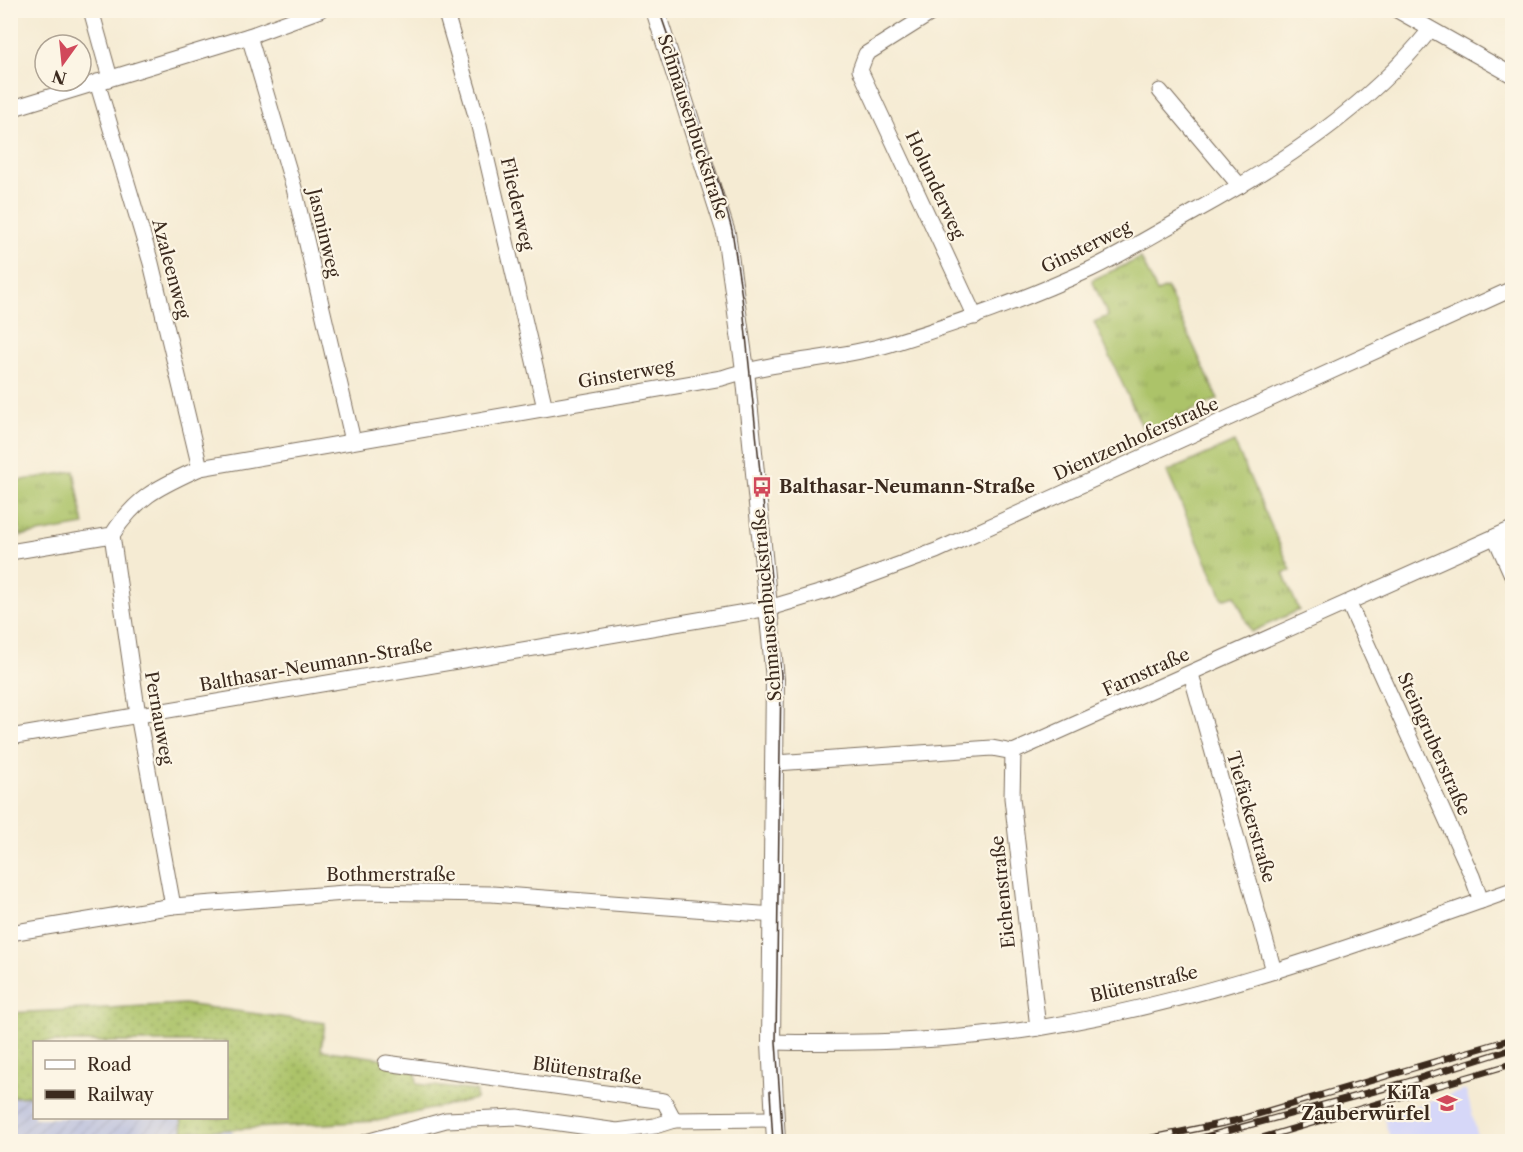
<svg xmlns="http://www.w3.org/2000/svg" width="1523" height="1152" font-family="'Libre Caslon Text',serif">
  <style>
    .built { fill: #d6d7f8 }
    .industrial { fill: url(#industrial-furrows) }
    .grass { fill: url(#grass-tufts); stroke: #747644; stroke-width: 1.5 }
    .garden { fill: url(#garden-dots); stroke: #747644; stroke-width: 1.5 }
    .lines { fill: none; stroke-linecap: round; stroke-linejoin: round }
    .minor-casing { stroke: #7c6e5d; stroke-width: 17 }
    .tertiary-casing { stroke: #7c6e5d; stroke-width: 20 }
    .minor { stroke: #fff; stroke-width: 15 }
    .tertiary { stroke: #fff; stroke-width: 18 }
    .tram { stroke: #3b2a1e; stroke-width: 1.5 }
    .rail-casing { stroke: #3b2a1e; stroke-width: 7 }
    .rail { stroke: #fcf5e5; stroke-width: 4.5; stroke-dasharray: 14; stroke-linecap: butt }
    .labels { text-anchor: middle; stroke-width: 4.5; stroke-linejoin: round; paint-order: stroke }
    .street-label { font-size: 18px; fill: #3b2a1e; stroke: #fcf5e5 }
    .poi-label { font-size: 18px; font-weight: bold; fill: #3b2a1e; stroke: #fcf5e5; text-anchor: start }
  </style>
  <defs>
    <pattern id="industrial-furrows" width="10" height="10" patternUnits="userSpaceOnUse" patternTransform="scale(1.5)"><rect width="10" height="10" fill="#bec2dd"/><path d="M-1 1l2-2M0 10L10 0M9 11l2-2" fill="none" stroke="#a4a7bd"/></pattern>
    <pattern id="grass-tufts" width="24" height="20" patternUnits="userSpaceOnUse" patternTransform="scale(1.5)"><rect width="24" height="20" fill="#acc369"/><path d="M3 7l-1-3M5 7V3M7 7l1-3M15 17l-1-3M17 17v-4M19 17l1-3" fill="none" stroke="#8d9f56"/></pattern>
    <pattern id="garden-dots" width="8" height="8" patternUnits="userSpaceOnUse" patternTransform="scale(1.5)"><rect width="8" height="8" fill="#acc369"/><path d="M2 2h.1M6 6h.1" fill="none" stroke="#8d9f56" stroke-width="1.8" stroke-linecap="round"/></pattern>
  </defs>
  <rect width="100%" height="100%" fill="#fcf5e5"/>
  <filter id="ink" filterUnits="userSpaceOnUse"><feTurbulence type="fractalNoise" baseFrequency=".0167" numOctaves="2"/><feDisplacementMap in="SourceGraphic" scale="12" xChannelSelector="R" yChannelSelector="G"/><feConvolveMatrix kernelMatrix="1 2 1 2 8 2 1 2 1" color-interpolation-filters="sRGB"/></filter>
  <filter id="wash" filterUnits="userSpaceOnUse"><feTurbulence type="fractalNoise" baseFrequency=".008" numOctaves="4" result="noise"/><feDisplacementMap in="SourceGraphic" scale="24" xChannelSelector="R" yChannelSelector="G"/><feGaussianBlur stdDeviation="1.35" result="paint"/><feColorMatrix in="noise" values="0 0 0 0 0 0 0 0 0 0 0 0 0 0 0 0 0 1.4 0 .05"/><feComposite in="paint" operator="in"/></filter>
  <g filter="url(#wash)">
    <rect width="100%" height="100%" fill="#f5ebd3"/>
    <!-- built -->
    <polygon class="built" points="1466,1090 1479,1141 1391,1141 1383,1116"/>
    <!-- industrial -->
    <polygon class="industrial" points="34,1096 34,1118 181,1118 183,1132 232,1130 233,1141 11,1142 11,1097"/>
    <!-- grass -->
    <g class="grass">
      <polygon points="1141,258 1157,292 1167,288 1218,399 1145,433 1094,322 1108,316 1092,280"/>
      <polygon points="1234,442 1291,570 1283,573 1299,610 1251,632 1235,595 1223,599 1167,472"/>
      <polygon points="74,471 84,525 21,536 11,482"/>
    </g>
    <!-- garden -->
    <polygon class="garden" points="184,1004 325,1023 321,1050 386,1059 416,1073 417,1084 476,1091 476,1099 377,1121 183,1132 181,1118 226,1118 226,1042 34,1042 34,1096 11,1097 11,1013"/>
  </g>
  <g filter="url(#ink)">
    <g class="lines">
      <!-- minor casing -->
      <g class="minor-casing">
        <g id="minor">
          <polyline points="91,10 110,78"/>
          <polyline points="445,10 479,126 545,408"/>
          <polyline points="936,10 866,54 860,70 975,317"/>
          <polyline points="1397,10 1512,75"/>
          <polyline points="249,36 294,188 353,441"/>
          <polyline points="97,82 151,263 200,468"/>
          <polyline points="1160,91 1240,186"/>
          <polyline points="10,109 249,36 320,10"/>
          <polyline points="112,535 138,715 173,906"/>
          <polyline points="1495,537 1512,575"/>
          <path d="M10,552L112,535C137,496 159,487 200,468L722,378C776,360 835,360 890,344C959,323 1026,299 1091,269C1126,252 1160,231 1194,212C1281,164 1367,108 1430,30"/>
          <polyline points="1349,604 1472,876 1481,901"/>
          <polyline points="1191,674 1274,971"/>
          <polyline points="10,737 769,608 833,589 936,551 1512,289"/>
          <polyline points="1013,752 1012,798 1038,1028"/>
          <polyline points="776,763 992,748 1013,752 1512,529"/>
          <polyline points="10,933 173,906 358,892 492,894 773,915"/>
          <path d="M771,1042C860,1044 949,1042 1038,1028C1201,1002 1357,945 1512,890"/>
          <polyline points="386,1063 664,1101 674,1120 774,1119"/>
          <polyline points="366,1142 446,1120 517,1117 617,1131 655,1126 674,1120"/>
        </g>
      </g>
      <!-- tertiary casing -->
      <g class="tertiary-casing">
        <polyline id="tertiary" points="655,10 726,233 745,370 775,679 771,1042 776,1142"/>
      </g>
      <!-- minor -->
      <use href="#minor" class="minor"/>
      <!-- tertiary -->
      <use href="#tertiary" class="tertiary"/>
      <!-- tram -->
      <g class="tram">
        <polyline points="659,10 720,187 732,230 742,297 781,675 776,1042 783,1142"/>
        <polyline points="770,1091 773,1142"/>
      </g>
      <!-- rail casing -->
      <g class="rail-casing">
        <g id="rail">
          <polyline points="1133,1142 1234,1121 1512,1039"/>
          <polyline points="1187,1142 1404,1083 1512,1049"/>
          <polyline points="1248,1142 1512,1064"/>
        </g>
      </g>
      <!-- rail -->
      <use href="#rail" class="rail"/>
    </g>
  </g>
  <!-- icons -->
  <defs>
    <g id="bus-bare" transform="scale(1.62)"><path d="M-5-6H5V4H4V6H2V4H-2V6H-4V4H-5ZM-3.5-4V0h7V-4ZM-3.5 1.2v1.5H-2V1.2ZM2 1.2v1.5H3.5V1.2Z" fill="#d1495b" stroke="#fcf5e5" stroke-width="2.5" paint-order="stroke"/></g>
    <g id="school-bare" transform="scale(1.62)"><path d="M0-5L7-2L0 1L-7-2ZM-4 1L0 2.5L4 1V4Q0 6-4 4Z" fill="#d1495b" stroke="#fcf5e5" stroke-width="2.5" paint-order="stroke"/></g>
  </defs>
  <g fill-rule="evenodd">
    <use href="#bus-bare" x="762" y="487"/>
    <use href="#school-bare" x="1447" y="1103"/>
  </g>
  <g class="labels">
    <!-- street labels -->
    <g class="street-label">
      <text transform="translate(693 127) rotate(72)" y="6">Schmausenbuckstraße</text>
      <text transform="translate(935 185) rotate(65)" y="6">Holunderweg</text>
      <text transform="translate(517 204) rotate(77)" y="6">Fliederweg</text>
      <text transform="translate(324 233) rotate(77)" y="6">Jasminweg</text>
      <text transform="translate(1086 247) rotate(-26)" y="6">Ginsterweg</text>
      <text transform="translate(171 269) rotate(75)" y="6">Azaleenweg</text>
      <text transform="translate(626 374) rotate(-10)" y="6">Ginsterweg</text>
      <text transform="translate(1136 439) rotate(-24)" y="6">Dientzenhoferstraße</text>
      <text transform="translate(767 605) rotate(-95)" y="6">Schmausenbuckstraße</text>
      <text transform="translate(316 665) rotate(-10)" y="6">Balthasar-Neumann-Straße</text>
      <text transform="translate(1146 672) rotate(-24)" y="6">Farnstraße</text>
      <text transform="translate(159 718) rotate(80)" y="6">Pernauweg</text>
      <text transform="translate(1434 744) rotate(66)" y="6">Steingruberstraße</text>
      <text transform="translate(1251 817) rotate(74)" y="6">Tiefäckerstraße</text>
      <text x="391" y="881">Bothmerstraße</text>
      <text transform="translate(1003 892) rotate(-96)" y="6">Eichenstraße</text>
      <text transform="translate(1144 984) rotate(-13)" y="6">Blütenstraße</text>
      <text transform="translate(587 1071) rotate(8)" y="6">Blütenstraße</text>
    </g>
    <!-- poi labels -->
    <g class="poi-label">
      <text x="779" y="493">Balthasar-Neumann-Straße</text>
      <text x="1430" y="1099" text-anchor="end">KiTa<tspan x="1430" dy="21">Zauberwürfel</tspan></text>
    </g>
  </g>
  <!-- margin -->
  <rect width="1523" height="1152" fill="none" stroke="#fcf5e5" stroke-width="36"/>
  <!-- legend -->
  <rect x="33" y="1041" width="195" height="78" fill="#fcf5e5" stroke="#afa495" stroke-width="1.5"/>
  <rect x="45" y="1060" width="30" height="9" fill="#ffffff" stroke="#afa495" stroke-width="1.5"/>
  <text x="87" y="1071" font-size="18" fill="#3b2a1e">Road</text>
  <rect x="45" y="1090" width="30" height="9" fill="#3b2a1e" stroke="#afa495" stroke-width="1.5"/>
  <text x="87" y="1101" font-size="18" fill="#3b2a1e">Railway</text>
  <!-- north arrow -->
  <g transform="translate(63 63) rotate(195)"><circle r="28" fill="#fcf5e5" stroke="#afa495" stroke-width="1.5"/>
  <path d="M0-4.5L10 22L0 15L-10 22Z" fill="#d1495b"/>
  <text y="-9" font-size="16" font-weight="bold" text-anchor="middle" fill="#3b2a1e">N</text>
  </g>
</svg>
